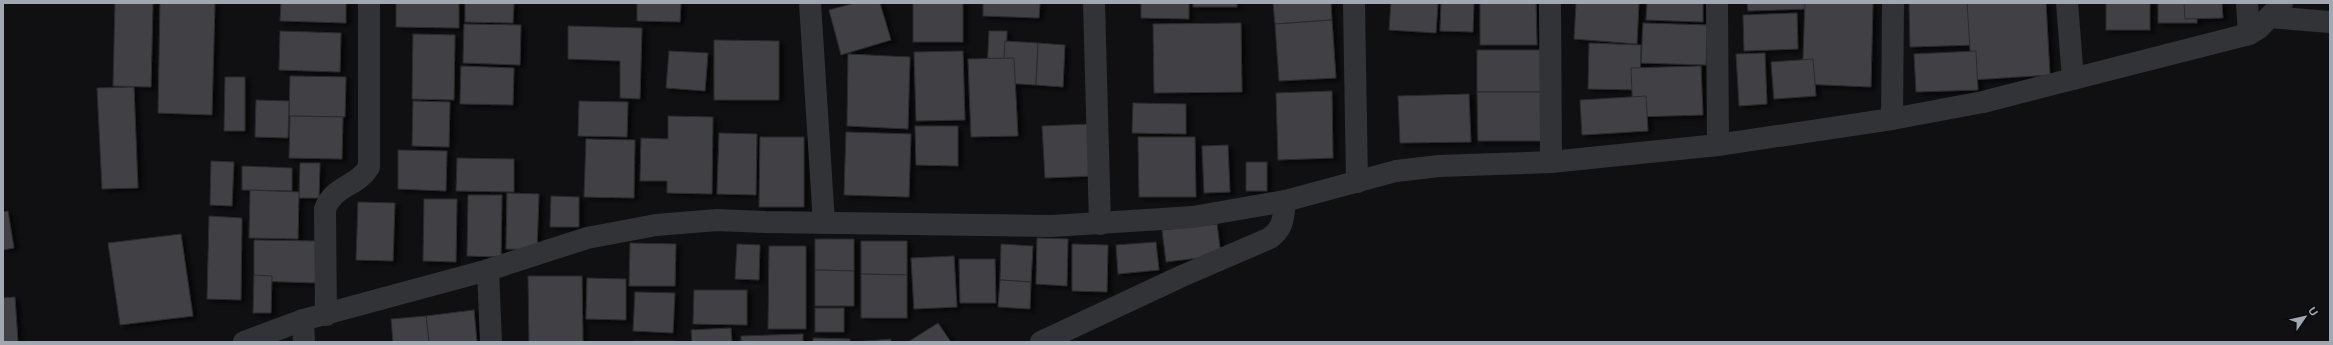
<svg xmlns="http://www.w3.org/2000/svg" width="2333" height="345" font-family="Arial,sans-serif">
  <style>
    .building { fill: #3f4145; stroke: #2a2b2e; filter: url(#shadow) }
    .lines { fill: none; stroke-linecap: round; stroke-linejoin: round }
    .street { stroke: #323336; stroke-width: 22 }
  </style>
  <defs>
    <filter id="shadow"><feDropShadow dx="4.5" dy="2.5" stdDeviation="2" flood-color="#0009"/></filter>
  </defs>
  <rect width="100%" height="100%" fill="#101012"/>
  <!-- building -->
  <g class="building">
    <polygon points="115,3 153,3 151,87 113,86"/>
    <polygon points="160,3 215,3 212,115 158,113"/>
    <polygon points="281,3 346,3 346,23 280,21"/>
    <polygon points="396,3 459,3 459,28 396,27"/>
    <polygon points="465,3 514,3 513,23 465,22"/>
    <polygon points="637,3 681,3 680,22 637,21"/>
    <polygon points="855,3 880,3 891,40 841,55 829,10"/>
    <rect x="913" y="3" width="50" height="39"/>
    <polygon points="983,3 1040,3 1039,18 983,16"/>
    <polygon points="1141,3 1189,3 1189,19 1141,18"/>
    <rect x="1193" y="3" width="44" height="4"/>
    <polygon points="1273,3 1331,3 1332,20 1275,24"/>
    <polygon points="1391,3 1438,3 1436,33 1389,30"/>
    <polygon points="1441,3 1474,3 1473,32 1440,31"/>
    <polygon points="1480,3 1536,3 1537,45 1480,45"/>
    <polygon points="1576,3 1639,3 1637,44 1574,39"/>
    <polygon points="1647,3 1703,3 1703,22 1646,20"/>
    <polygon points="1747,3 1807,3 1807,9 1748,11"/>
    <polygon points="1805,3 1873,3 1871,87 1802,84"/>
    <polygon points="1909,3 1974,3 1975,45 1910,47"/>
    <polygon points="1967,3 2046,3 2050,75 1972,80"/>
    <rect x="2106" y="3" width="44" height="27"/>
    <rect x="2158" y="3" width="39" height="20"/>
    <polygon points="2184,3 2222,3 2223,18 2185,19"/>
    <polygon points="1797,13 1798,49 1744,51 1743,15"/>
    <polygon points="1332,20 1336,78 1279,81 1275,24"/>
    <polygon points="1241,23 1242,92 1154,93 1153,24"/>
    <polygon points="1643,23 1707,25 1706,65 1641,63"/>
    <polygon points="464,24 521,25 520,65 463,63"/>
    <polygon points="568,26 642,28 640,99 620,98 620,61 568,59"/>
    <polygon points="280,31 341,33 340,72 279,70"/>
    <polygon points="989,31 1007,31 1006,73 987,72"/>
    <polygon points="413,34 455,35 454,100 412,99"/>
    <polygon points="714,40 779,41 779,100 714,100"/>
    <polygon points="1005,41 1038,43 1036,85 1003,83"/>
    <polygon points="1038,43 1065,45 1063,87 1036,85"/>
    <polygon points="1589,43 1641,45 1640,90 1588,89"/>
    <rect x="1477" y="50" width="68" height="42"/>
    <polygon points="669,51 708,53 705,91 666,88"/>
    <polygon points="963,51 965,120 916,121 914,52"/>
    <polygon points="1976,51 1978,90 1916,92 1914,54"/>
    <polygon points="1765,53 1767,104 1739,106 1736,54"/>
    <polygon points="848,54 910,57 908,129 847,126"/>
    <polygon points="1014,58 1018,136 971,137 968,59"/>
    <polygon points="1813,59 1816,96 1774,99 1771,62"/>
    <polygon points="461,66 514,68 513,105 460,104"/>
    <polygon points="1701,66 1703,115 1633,117 1631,68"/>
    <polygon points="290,76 346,77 345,117 289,116"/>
    <polygon points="225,77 245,77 245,131 224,131"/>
    <polygon points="134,87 138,188 102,189 97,88"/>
    <polygon points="1332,91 1333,158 1278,160 1276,93"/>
    <polygon points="1477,92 1545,92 1546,141 1478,141"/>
    <polygon points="1469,94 1471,142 1400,143 1398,96"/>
    <polygon points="1646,96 1648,131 1582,135 1580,100"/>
    <polygon points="256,100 289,101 288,138 255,137"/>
    <polygon points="413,101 450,102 449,147 412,146"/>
    <polygon points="579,101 628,102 627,137 578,136"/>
    <polygon points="1133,103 1186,104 1186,134 1132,133"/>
    <polygon points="290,116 343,117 342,159 289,158"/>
    <polygon points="668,116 713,117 712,194 667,193 667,181 640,181 641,138 668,139"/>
    <polygon points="1090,124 1093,176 1045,178 1042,126"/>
    <polygon points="915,126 958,126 958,166 916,165"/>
    <polygon points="846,132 911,134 909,197 844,195"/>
    <polygon points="719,133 757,134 756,195 717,194"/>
    <polygon points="760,137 804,137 804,207 759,207"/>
    <polygon points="1138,137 1195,137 1196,197 1139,197"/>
    <polygon points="586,139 635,140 634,198 584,197"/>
    <polygon points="1228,145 1230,192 1204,193 1202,146"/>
    <polygon points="398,150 447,151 446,191 398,189"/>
    <polygon points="457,158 514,159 514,192 456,191"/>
    <polygon points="211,161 234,162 232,206 210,205"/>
    <rect x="1246" y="162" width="21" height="29"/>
    <polygon points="300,163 320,163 319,198 299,198"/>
    <polygon points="242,166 292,168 292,191 242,190"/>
    <polygon points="250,190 299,192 298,239 249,238"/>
    <polygon points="507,193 539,194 537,250 506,249"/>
    <polygon points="468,195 502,195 501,257 467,256"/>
    <polygon points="551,196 579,197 579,227 550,227"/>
    <polygon points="424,199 457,199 456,262 423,261"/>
    <polygon points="358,202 395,203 393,261 356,260"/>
    <polygon points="8,211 14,248 3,250 3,212"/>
    <polygon points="209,216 242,218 241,300 207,299"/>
    <polygon points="1217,224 1221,255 1166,262 1162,230"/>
    <polygon points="181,234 193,316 120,325 108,243"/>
    <polygon points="1037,238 1068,239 1067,286 1036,284"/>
    <polygon points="815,239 854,239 854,271 815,270"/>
    <polygon points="254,240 317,241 316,283 254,281"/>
    <polygon points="861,241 907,241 907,275 861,274"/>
    <polygon points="1156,242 1159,270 1118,274 1116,245"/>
    <polygon points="630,243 676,244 675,286 629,286"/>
    <polygon points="737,244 760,245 759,280 735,279"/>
    <polygon points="1001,244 1033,246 1031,282 1000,280"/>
    <polygon points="1072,244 1108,245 1107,292 1072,291"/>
    <polygon points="769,246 806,246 806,329 768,329"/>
    <polygon points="954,256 957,307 914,309 911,258"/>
    <polygon points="959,259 995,259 996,303 960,303"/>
    <polygon points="815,270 854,271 854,306 815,306"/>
    <polygon points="861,274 907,275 907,318 861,318"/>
    <polygon points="254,275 272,276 271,313 253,313"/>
    <polygon points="528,276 582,276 583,342 529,342"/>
    <polygon points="587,278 626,279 626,320 586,319"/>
    <polygon points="1000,280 1031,282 1030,309 998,307"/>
    <polygon points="694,290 747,290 747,325 693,324"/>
    <polygon points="635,292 675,293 673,333 633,331"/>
    <polygon points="15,297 18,342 3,342 3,298"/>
    <rect x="815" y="308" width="29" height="24"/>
    <polygon points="474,310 477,342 429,342 426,316"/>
    <polygon points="426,316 429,342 393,342 391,319"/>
    <polygon points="938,323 951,342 908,342"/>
    <polygon points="731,328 732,342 692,342 691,330"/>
    <polygon points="803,334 803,342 741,342 741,336"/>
    <polygon points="813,338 850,339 850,342 813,342"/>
    <polygon points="891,339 891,342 855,342"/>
    <rect x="634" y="341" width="41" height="1"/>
  </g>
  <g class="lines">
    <!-- street -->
    <g class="street">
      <polyline points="810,3 824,223"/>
      <polyline points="1094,3 1100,224"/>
      <polyline points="1354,3 1357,182"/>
      <polyline points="1550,3 1551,162"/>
      <polyline points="1717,3 1718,145"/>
      <polyline points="2067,3 2073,79"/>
      <polyline points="2247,3 2249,34"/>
      <polyline points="2269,17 2330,22"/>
      <polyline points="1892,119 1893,3"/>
      <polyline points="488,270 491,342"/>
      <path d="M326,315L325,209C334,185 357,187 369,167V3"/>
      <polyline points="303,320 304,342"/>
      <polyline points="244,342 303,320 488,270 587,238 656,225 717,220 765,222 1052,226 1193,217 1285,201 1396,171 1439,166 1551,162 1718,145 1892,119 1983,102 2249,34 2259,28 2282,3"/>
      <path d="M1041,342L1182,276L1270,238C1284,227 1283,219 1285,201"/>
    </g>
  </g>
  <!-- border -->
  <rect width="2333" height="345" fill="none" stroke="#a2a8b2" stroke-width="8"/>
  <!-- north arrow -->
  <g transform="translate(2305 317) rotate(56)" stroke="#0b0c0d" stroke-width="3" paint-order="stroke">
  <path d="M0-3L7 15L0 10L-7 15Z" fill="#a2a8b2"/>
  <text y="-6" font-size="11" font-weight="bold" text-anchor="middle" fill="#a2a8b2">U</text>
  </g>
</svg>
